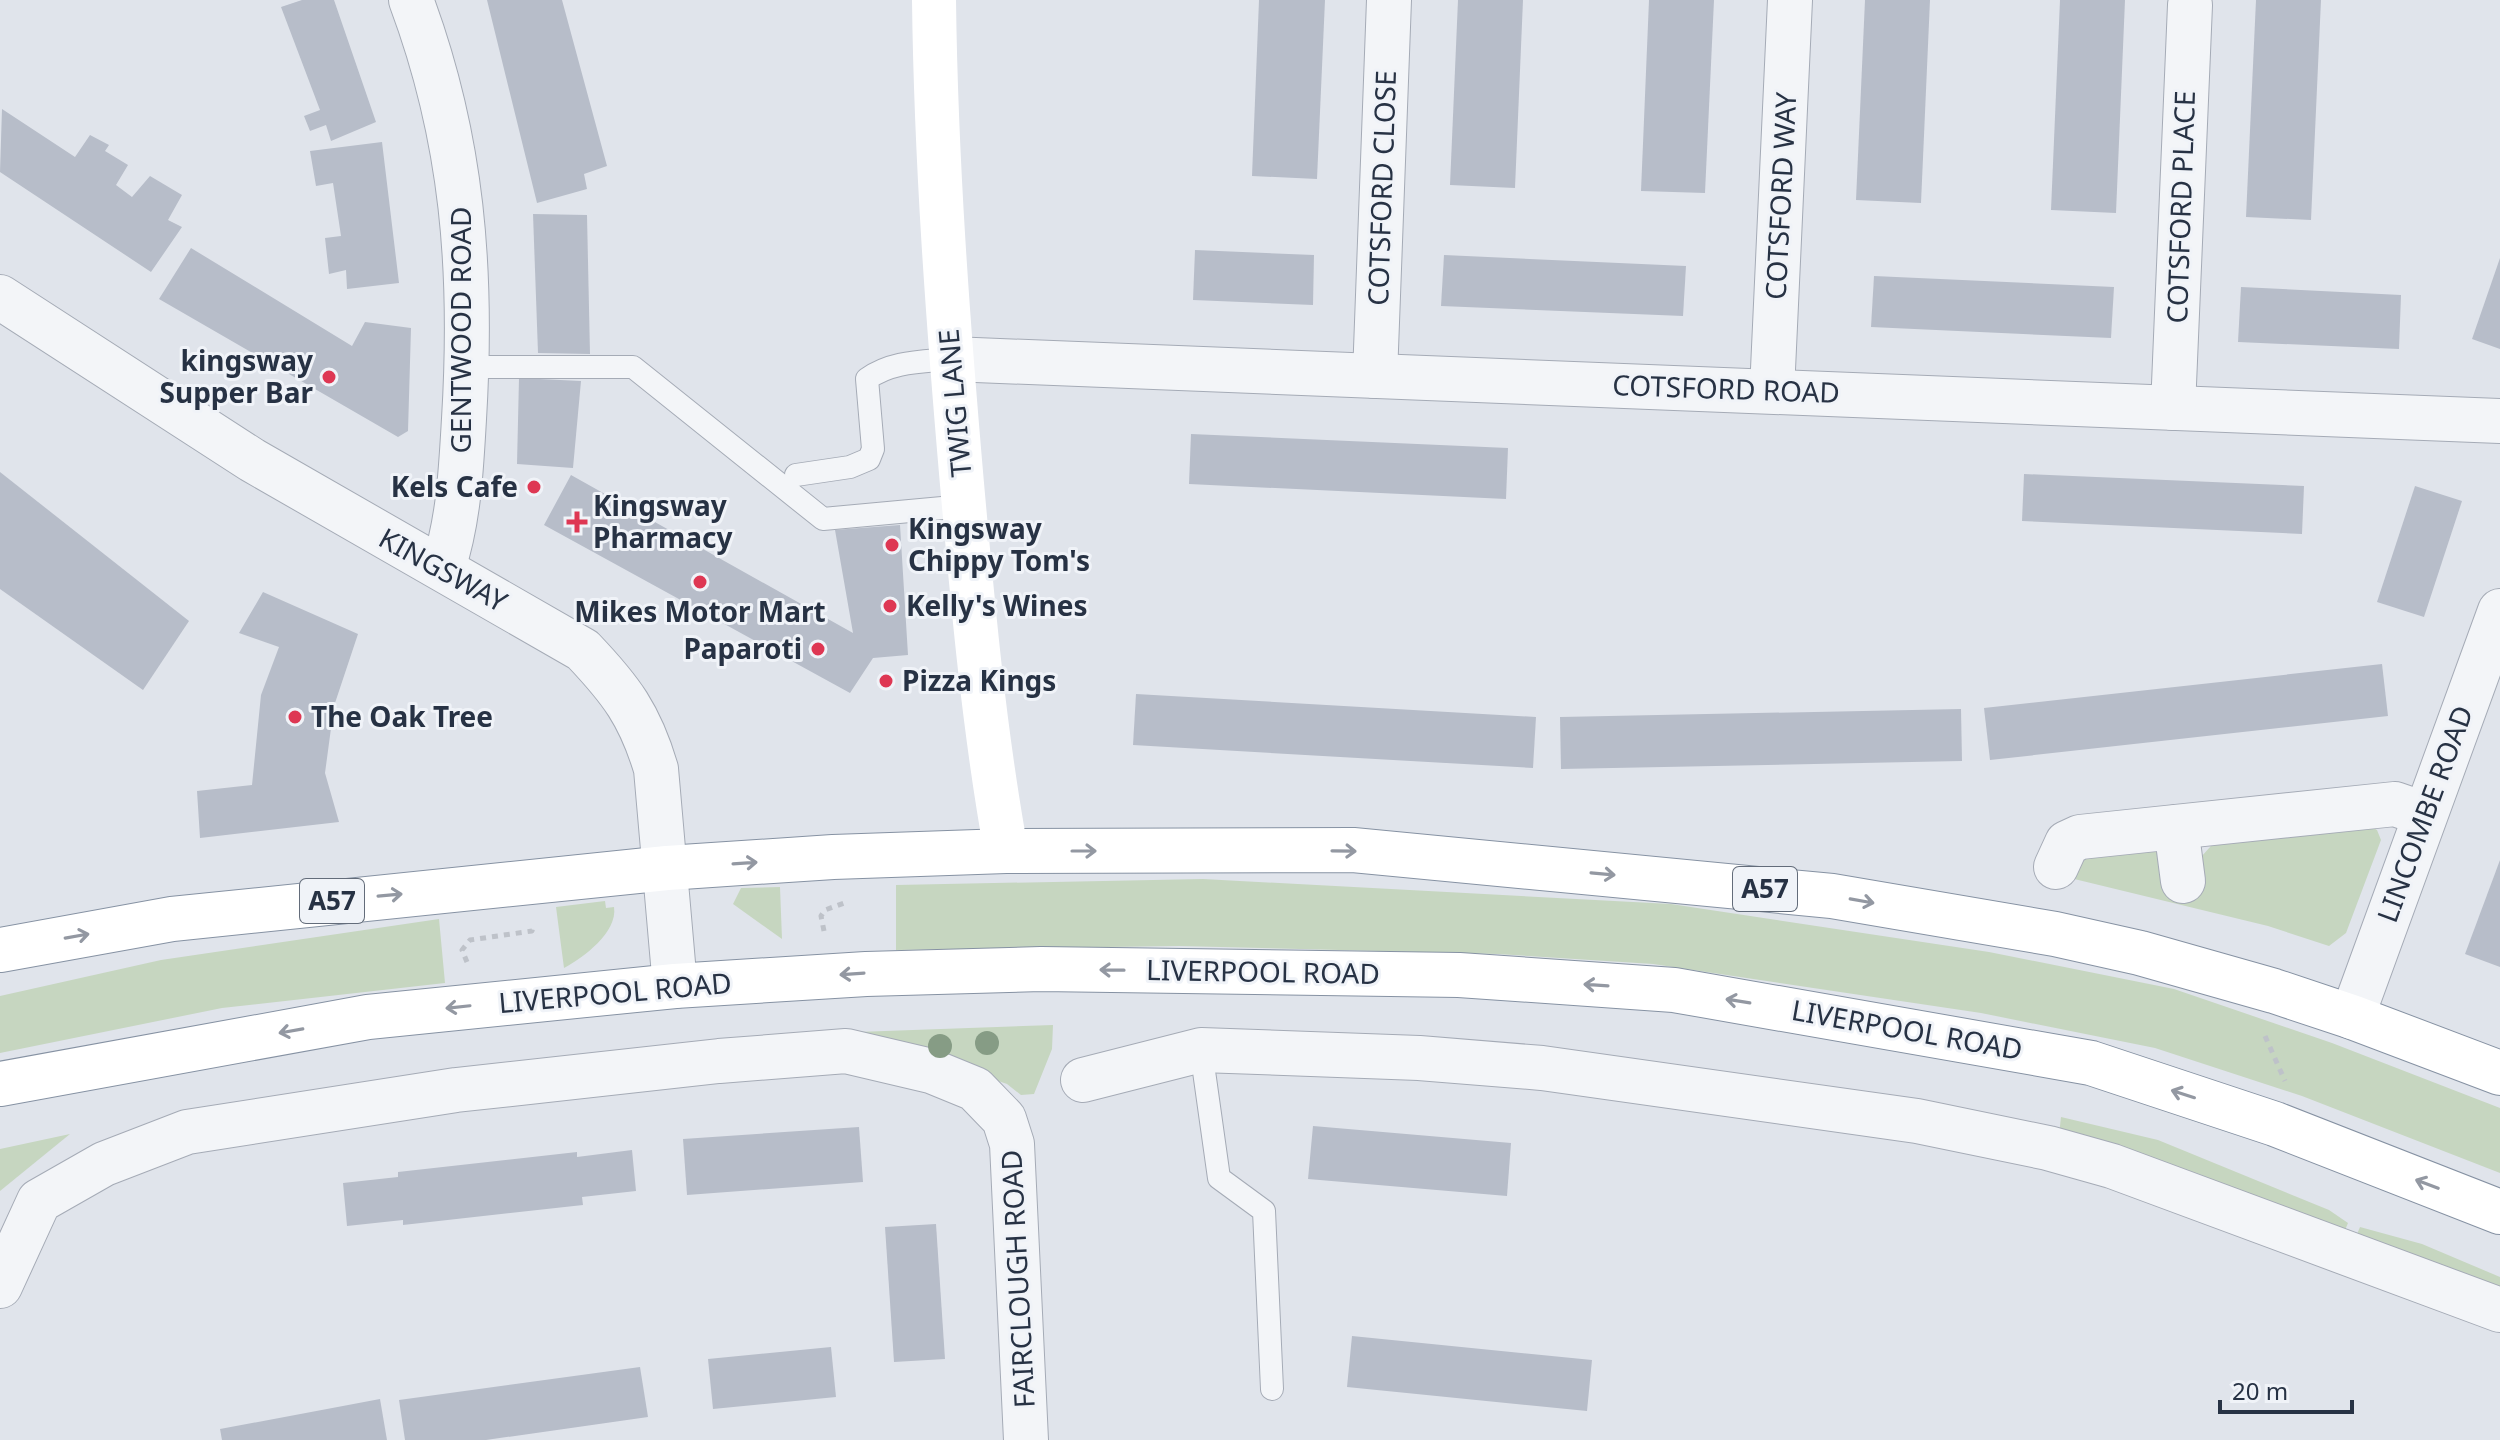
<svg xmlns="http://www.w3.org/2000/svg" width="2500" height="1440" font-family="'Noto Sans',sans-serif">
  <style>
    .green { fill: #c6d6c0 }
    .building { fill: #b7bdc9 }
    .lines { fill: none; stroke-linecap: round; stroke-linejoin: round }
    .lane-casing { stroke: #a5abb6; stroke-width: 24 }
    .street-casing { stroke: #a5abb6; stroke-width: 46 }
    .highway-casing { stroke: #8692a3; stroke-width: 46 }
    .path { stroke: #bec2c9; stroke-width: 5; stroke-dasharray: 6 6; stroke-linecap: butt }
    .lane { stroke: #f3f5f8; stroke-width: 22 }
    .street { stroke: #f3f5f8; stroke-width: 44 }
    .secondary { stroke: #fff; stroke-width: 44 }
    .highway { stroke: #fff; stroke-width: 44 }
    .tree { fill: #869c85 }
    .oneway { stroke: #9398a2 }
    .poi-dot { fill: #de3753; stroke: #f0f3f8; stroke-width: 3 }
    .labels { text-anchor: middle; stroke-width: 6; stroke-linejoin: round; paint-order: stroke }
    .shield { fill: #f0f3f8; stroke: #636c7a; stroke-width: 2 }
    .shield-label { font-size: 26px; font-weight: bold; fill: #273244 }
    .street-label { font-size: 28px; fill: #273244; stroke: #f0f3f8 }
    .poi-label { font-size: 28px; font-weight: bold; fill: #273244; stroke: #f0f3f8; text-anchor: start }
  </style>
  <rect width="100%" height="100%" fill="#e0e4eb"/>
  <!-- green -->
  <g class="green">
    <polygon points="2369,825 2377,830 2381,840 2346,933 2329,946 2268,926 2066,877 2081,854 2148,846 2158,853 2201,857 2219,837"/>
    <polygon points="1203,879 1671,904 1989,952 2174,989 2332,1043 2500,1108 2500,1173 2302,1096 2155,1048 1981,1013 1653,964 1497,954 1179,946 896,950 896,885"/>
    <polygon points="780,887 782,939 733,904 741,888"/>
    <path d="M605,901L606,908L614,907C618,932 583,958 564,968L556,907Z"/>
    <polygon points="439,919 445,983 222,1008 0,1053 0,996 161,960"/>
    <polygon points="1053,1025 1052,1049 1034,1094 1021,1095 1007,1084 857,1032"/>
    <polygon points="2061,1117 2158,1140 2329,1210 2348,1223 2343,1235 2059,1135"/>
    <polygon points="70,1134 0,1191 0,1149"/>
    <polygon points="2360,1227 2422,1244 2500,1277 2500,1296 2355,1239"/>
  </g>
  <!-- building -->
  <g class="building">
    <polygon points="302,0 334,0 376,122 331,141 326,125 310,131 304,116 320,110 281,7"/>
    <polygon points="487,0 562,0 607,166 584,174 587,189 537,203"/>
    <polygon points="1259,0 1325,0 1317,179 1252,176"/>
    <polygon points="1458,0 1523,0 1515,188 1450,185"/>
    <polygon points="1649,0 1714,0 1705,193 1641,191"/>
    <polygon points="1865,0 1930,0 1921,203 1856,200"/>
    <polygon points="2060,0 2125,0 2116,213 2051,210"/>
    <polygon points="2256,0 2321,0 2311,220 2246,217"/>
    <polygon points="2,109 75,157 90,135 109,145 105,151 128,165 116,185 132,197 150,176 182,195 168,220 182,227 151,272 0,172"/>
    <polygon points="382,142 399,283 347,289 346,270 329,274 325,238 341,236 333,183 316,186 310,151"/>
    <polygon points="533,214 587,215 590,354 538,353"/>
    <polygon points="191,248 352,346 365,322 411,328 408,431 398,437 159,299"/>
    <polygon points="1195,250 1314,255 1313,305 1193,300"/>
    <polygon points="1444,255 1686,266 1683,316 1441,306"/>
    <polygon points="2500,258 2500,349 2472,339"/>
    <polygon points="1874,276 2114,287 2111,338 1871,327"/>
    <polygon points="2241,287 2401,295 2399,349 2238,342"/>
    <polygon points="519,378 581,381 573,468 517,464"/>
    <polygon points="1191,434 1508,448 1506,499 1189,484"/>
    <polygon points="0,472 189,621 143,690 0,589"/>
    <polygon points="2024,474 2304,486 2302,534 2022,521"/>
    <polygon points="571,475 853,633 835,530 900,525 908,655 873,658 850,693 544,525"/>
    <polygon points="2415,486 2462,501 2424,617 2377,602"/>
    <polygon points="263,592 358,634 334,706 325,773 339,822 200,838 197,791 252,785 261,695 279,647 239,633"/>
    <polygon points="2382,664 2388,716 1990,760 1984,708"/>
    <polygon points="1136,694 1536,717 1533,768 1133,745"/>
    <polygon points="1961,709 1962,761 1561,769 1560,717"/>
    <polygon points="2500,860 2500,967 2465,954"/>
    <polygon points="1313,1126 1511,1143 1507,1196 1308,1179"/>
    <polygon points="859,1127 863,1182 687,1195 683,1139"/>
    <polygon points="632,1150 636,1191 582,1197 583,1205 403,1225 403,1220 347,1226 343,1183 398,1177 398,1172 577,1152 577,1157"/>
    <polygon points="936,1224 945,1359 894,1362 885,1227"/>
    <polygon points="1352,1336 1592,1360 1587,1411 1347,1387"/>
    <polygon points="831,1347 836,1397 713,1409 708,1359"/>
    <polygon points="640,1367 648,1417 486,1440 405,1440 399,1400"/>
    <polygon points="380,1399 387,1440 222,1440 220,1429"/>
  </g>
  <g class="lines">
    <!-- lane casing -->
    <g class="lane-casing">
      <g id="lane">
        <polyline points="467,367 633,367 823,519 964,506"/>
        <path d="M796,475L850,467L869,459L873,449L867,379C892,361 922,362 951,359"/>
        <polyline points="1201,1050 1219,1178 1264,1211 1272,1389"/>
      </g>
    </g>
    <!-- street casing -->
    <g class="street-casing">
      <g id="street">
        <path d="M411,0C463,139 473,271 464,419C461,470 459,519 443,568"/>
        <path d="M0,297L252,460L583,650C621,690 640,715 656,769L675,986"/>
        <polyline points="951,359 2500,421"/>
        <polyline points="1375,376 1389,0"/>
        <polyline points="1772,391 1790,0"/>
        <polyline points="2173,408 2190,5"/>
        <polyline points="2176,827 2183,881"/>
        <polyline points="2056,867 2067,843 2080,837 2395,804 2424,814"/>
        <polyline points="2352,1017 2500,611"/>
        <polyline points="1083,1080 1201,1050 1419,1058 1542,1068 1917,1121 2048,1148 2112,1166 2500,1310"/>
        <polyline points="0,1286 39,1201 104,1164 187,1132 456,1090 719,1061 846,1051 931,1071 975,1089 1004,1119 1012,1144 1026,1440"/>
      </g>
    </g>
    <!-- highway casing -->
    <g class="highway-casing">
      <g id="highway">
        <polyline points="0,950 172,919 667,868 833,857 1006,851 1353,850 1832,896 2055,934 2140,953 2274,991 2352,1017 2500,1073"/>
        <polyline points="0,1084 368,1017 675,986 866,974 1041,969 1459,975 1674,990 2091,1063 2275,1124 2500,1212"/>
      </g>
    </g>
    <!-- path -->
    <g class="path">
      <polyline points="824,931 821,916 825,910 847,902"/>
      <polyline points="467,962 462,950 470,940 532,931 533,927"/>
      <polyline points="2265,1036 2285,1081"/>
    </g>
    <!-- lane -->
    <use href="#lane" class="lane"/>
    <!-- street -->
    <use href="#street" class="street"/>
    <!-- secondary -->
    <path class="secondary" d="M934,0C936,162 948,323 962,484C973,607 984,729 1006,851"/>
    <!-- highway -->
    <use href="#highway" class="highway"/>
  </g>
  <!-- trees -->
  <g class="tree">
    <circle cx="987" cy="1043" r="12"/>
    <circle cx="940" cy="1046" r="12"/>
  </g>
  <!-- one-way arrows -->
  <defs><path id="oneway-shaft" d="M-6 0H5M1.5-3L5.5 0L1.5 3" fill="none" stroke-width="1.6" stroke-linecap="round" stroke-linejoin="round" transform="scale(2)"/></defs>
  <g class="oneway">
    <use href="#oneway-shaft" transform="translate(1084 851)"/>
    <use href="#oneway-shaft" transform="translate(1344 851) rotate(1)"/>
    <use href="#oneway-shaft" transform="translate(745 863) rotate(-4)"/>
    <use href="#oneway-shaft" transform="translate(1603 874) rotate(5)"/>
    <use href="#oneway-shaft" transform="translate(390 895) rotate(-5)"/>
    <use href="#oneway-shaft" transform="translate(1862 901) rotate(10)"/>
    <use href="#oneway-shaft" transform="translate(77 936) rotate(-10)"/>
    <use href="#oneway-shaft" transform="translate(1112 970) rotate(-179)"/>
    <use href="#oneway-shaft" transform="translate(852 974) rotate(176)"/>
    <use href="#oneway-shaft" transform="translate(1596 985) rotate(-176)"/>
    <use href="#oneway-shaft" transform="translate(1738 1001) rotate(-171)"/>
    <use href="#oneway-shaft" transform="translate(458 1007) rotate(174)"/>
    <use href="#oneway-shaft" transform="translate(291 1031) rotate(170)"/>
    <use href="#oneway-shaft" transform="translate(2183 1094) rotate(-162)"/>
    <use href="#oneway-shaft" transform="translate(2427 1184) rotate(-159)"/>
  </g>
  <!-- markers -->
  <g class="poi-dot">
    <circle cx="329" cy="377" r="8"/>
    <circle cx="534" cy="487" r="8"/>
    <path d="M573 510h8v8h8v8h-8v8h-8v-8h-8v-8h8z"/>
    <circle cx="892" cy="545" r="8"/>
    <circle cx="700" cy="582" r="8"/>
    <circle cx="890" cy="606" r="8"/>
    <circle cx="818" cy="649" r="8"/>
    <circle cx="886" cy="681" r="8"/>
    <circle cx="295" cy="717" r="8"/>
  </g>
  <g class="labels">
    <!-- shield labels -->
    <g class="shield">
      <rect x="1733" y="867" width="64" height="44" rx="6"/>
      <rect x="300" y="879" width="64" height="44" rx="6"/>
    </g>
    <g class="shield-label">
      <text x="1765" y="898">A57</text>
      <text x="332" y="910">A57</text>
    </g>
    <!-- street labels -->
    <g class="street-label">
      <text transform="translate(1382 188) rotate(-88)" y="10">COTSFORD CLOSE</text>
      <text transform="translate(1781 196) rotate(-87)" y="10">COTSFORD WAY</text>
      <text transform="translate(2181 207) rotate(-88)" y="10">COTSFORD PLACE</text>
      <text transform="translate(461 330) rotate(-90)" y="10">GENTWOOD ROAD</text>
      <text transform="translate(1726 389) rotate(2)" y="10">COTSFORD ROAD</text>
      <text transform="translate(955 403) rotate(-95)" y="10">TWIG LANE</text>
      <text transform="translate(443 570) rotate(29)" y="10">KINGSWAY</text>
      <text transform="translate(2425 814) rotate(-70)" y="10">LINCOMBE ROAD</text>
      <text transform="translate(1263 972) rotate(1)" y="10">LIVERPOOL ROAD</text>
      <text transform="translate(615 993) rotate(-5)" y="10">LIVERPOOL ROAD</text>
      <text transform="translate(1907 1030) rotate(10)" y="10">LIVERPOOL ROAD</text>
      <text transform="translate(1018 1279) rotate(-93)" y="10">FAIRCLOUGH ROAD</text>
    </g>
    <!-- poi labels -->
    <g class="poi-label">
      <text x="313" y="371" text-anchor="end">kingsway<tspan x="313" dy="32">Supper Bar</tspan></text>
      <text x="518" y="497" text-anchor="end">Kels Cafe</text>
      <text x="593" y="516">Kingsway<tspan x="593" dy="32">Pharmacy</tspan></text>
      <text x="908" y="539">Kingsway<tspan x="908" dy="32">Chippy Tom's</tspan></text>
      <text x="906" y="616">Kelly's Wines</text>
      <text x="700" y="622" text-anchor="middle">Mikes Motor Mart</text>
      <text x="802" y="659" text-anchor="end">Paparoti</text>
      <text x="902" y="691">Pizza Kings</text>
      <text x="311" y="727">The Oak Tree</text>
    </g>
  </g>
  <!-- scale -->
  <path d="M2220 1400v12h132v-12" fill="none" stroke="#273244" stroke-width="4"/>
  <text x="2232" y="1400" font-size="24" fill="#273244" stroke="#f0f3f8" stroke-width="6" paint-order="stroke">20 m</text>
</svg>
